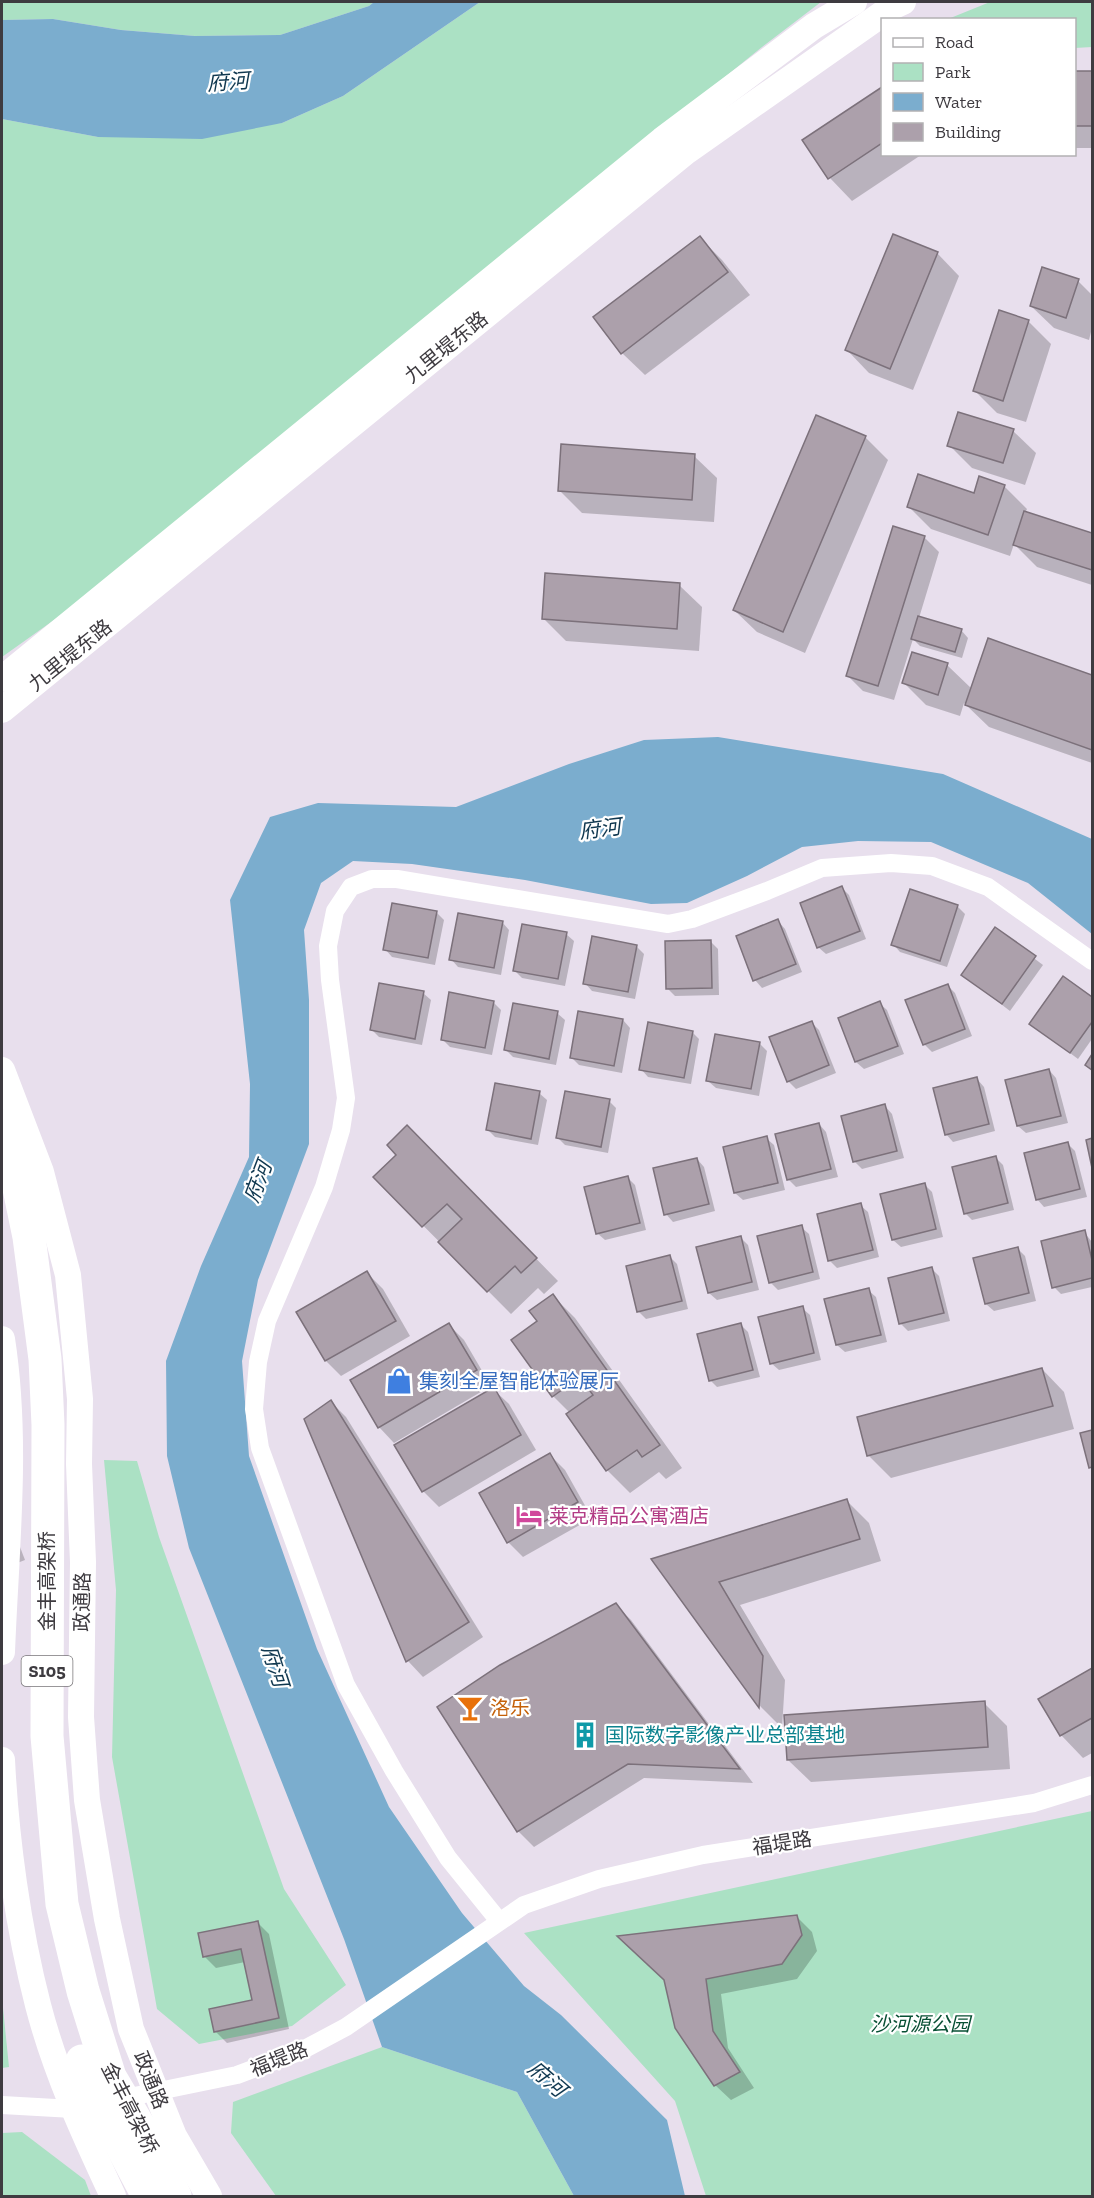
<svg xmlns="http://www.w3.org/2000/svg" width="1094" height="2198" font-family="'Zilla Slab','Noto Sans SC',serif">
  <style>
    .green { fill: #abe1c4 }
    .water { fill: #7badce }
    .shadow { fill: #0003 }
    .building { fill: #aca0ab; stroke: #7c717b; stroke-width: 1.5 }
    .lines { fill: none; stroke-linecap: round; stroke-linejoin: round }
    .street { stroke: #fff; stroke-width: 18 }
    .secondary { stroke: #fff; stroke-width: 26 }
    .highway { stroke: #fff; stroke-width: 33 }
    .labels { text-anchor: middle; stroke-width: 4.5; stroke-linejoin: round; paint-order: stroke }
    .shield { fill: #fff; stroke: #787679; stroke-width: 1.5 }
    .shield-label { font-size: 18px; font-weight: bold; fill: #3e3b40 }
    .street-label { font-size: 20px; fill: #3e3b40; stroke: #fff }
    .shop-label { font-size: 20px; fill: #366cbe; stroke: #fff; text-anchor: start }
    .hotel-label { font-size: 20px; fill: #b23c85; stroke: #fff; text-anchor: start }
    .food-label { font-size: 20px; fill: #c56008; stroke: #fff; text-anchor: start }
    .culture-label { font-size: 20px; fill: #0d838f; stroke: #fff; text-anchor: start }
    .park-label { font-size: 20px; font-style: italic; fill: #085034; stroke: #fff }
    .water-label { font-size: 21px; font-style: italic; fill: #103850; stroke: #fff }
  </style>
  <rect width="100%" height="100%" fill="#e8dfed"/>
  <!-- green -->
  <g class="green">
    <polygon points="2,2 374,2 369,6 280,35 195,36 121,30 53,19 2,20"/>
    <polygon points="480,2 821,2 762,47 61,615 2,657 2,119 98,137 282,123 343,96"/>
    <polygon points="990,2 1092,2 1092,47 1075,48 1074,20 948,19"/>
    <polygon points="104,1460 137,1461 159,1537 284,1889 346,1985 292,2026 199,2044 157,2009 112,1757 116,1590"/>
    <polygon points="1092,1811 1092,2196 706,2196 675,2101 524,1933"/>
    <polygon points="2,1998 9,2067 2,2068"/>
    <polygon points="382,2047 517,2092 574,2196 276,2196 231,2133 233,2102"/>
    <polygon points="22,2132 85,2180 91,2196 2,2196 2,2133"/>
  </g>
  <!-- water -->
  <g class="water">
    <polygon points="374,2 480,2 343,96 282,123 202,139 98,137 2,119 2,20 53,19 121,30 195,36 280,35 369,6"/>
    <polygon points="718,737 943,774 1092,839 1092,934 1028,883 931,842 858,841 802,847 747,876 687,903 651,904 525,880 412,864 353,861 321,883 304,930 309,1000 309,1144 258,1280 242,1361 249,1456 317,1649 389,1807 462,1913 524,1986 561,2015 667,2120 685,2196 574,2196 517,2092 382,2047 344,1939 189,1548 167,1456 166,1361 201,1266 249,1157 250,1084 230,900 270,817 318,803 456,807 569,764 644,740"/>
  </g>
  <!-- shadow -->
  <g class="shadow">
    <rect x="1074" y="72" width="18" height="76"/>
    <polygon points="882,88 882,154 986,154 921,155 852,201 830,178 804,141"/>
    <polygon points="700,238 722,260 750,295 645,375 622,353"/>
    <polygon points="937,253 959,276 913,390 869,373 847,350"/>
    <polygon points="1078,281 1092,295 1092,328 1089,340 1054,328 1031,306"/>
    <polygon points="1000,312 1029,322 1051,344 1026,422 997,413 975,391"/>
    <polygon points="1013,431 1036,453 1025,485 972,468 949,445"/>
    <polygon points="865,437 888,460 805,653 757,632 734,610"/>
    <polygon points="694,456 717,478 714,522 582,513 559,490"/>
    <polygon points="1004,486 1027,509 1025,513 1092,535 1092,585 1037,567 1014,544 1010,556 931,529 909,507 975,495"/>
    <polygon points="924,537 939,552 919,618 961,630 968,638 962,658 920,646 913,639 894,700 863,691 848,676"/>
    <polygon points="679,585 702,607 699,651 566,641 544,619"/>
    <polygon points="989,640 1092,676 1092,763 989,727 964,703 960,716 926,705 904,683 947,665 972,689"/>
    <polygon points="842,888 849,895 866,939 826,954 818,947"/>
    <polygon points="957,906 965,914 947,967 900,952 893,944"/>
    <polygon points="436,912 444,920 435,965 392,957 385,949"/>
    <polygon points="778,921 785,929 802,972 762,988 755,980"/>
    <polygon points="502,922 509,930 501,975 458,967 451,959"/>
    <polygon points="995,929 1043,965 1010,1011 963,975"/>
    <polygon points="566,934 574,941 565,986 522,978 515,971"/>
    <polygon points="710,941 718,949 719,995 675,996 668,989"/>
    <polygon points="636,946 644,954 635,999 592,991 585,983"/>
    <polygon points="1063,978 1092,999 1092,1039 1078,1059 1031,1024"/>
    <polygon points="948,986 955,993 972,1036 932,1052 924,1044"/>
    <polygon points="423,993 431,1000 422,1045 379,1037 372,1030"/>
    <polygon points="493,1002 501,1010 492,1055 450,1047 442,1039"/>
    <polygon points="879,1003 887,1010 904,1054 864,1069 856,1062 839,1019"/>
    <polygon points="557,1013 565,1020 556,1065 513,1057 506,1050"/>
    <polygon points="623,1020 630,1028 622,1073 579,1065 571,1057"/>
    <polygon points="811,1022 819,1030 836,1073 796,1089 788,1081"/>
    <polygon points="692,1032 699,1039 691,1084 648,1077 641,1069"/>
    <polygon points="760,1044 767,1051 759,1096 716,1088 708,1081"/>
    <polygon points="1049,1070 1056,1078 1068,1123 1026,1133 1018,1126"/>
    <polygon points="977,1079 984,1087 995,1131 953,1142 946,1134"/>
    <polygon points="539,1093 547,1100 538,1145 495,1137 488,1130"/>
    <polygon points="609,1101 616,1108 608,1153 565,1145 558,1138"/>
    <polygon points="885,1106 892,1114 904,1158 862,1169 854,1161"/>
    <polygon points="819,1124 826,1132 838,1177 796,1187 788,1179"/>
    <polygon points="766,1138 774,1145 785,1190 743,1200 735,1193"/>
    <polygon points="1068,1144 1075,1151 1087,1197 1044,1207 1037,1199"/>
    <polygon points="430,1150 558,1281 544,1294 538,1288 511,1314 375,1177"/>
    <polygon points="996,1158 1003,1165 1014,1210 972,1220 965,1213"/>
    <polygon points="697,1159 704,1167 715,1211 673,1222 666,1214"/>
    <polygon points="628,1178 635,1185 646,1230 605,1240 597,1233"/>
    <polygon points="924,1184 932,1192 943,1237 901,1247 893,1240"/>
    <polygon points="860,1205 868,1212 879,1257 837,1268 829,1260"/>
    <polygon points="801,1227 809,1234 820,1279 778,1290 770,1282"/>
    <polygon points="1084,1232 1092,1242 1092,1287 1061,1294 1054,1287"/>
    <polygon points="740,1237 748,1245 759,1290 717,1300 709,1293 698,1248"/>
    <polygon points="1017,1248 1025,1256 1036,1301 994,1311 986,1304"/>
    <polygon points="669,1256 677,1264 688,1309 646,1319 639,1312 628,1267"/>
    <polygon points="931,1268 939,1276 950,1321 908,1331 901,1324 890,1279"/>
    <polygon points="367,1273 383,1289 410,1336 341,1376 326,1361 298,1312"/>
    <polygon points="868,1290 876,1297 887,1342 845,1352 837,1345 826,1300"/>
    <polygon points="553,1296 575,1318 682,1468 666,1479 659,1472 630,1493 607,1470 568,1414 570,1413 553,1396"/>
    <polygon points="802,1308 810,1315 821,1360 779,1370 771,1363"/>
    <polygon points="449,1325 464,1340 491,1386 394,1443 379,1427"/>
    <polygon points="741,1325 748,1332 760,1377 717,1387 710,1380"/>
    <polygon points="1042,1369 1064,1392 1074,1429 891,1478 868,1455"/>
    <polygon points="493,1389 509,1404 536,1450 439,1507 423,1491"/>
    <polygon points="331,1402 346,1417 483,1637 423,1677 408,1661 305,1420"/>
    <polygon points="1092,1431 1092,1469 1082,1434"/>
    <polygon points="549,1454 565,1470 592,1518 523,1557 508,1542"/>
    <polygon points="2,1500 25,1560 2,1569"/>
    <polygon points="847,1501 869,1523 881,1561 740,1605 785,1680 782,1728 761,1707 654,1560"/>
    <polygon points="616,1605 631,1620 753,1783 644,1778 534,1847 518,1831 439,1708"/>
    <polygon points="1092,1670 1092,1753 1083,1758 1061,1735 1040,1700"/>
    <polygon points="984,1703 1007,1726 1010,1769 811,1782 788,1760"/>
    <polygon points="796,1916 812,1932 817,1951 797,1979 721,1994 728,2048 754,2088 731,2100 715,2085 666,1981"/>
    <polygon points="257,1922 269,1934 289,2029 227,2043 215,2031 254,2001 245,1962 216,1968 205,1957 200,1935"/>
  </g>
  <!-- building -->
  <g class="building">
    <rect x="1074" y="71" width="18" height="55"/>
    <polygon points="882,87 882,143 828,179 802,140"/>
    <polygon points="893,234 938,252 890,369 845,350"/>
    <polygon points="700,236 728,272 621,354 593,317"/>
    <polygon points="1042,267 1079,279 1066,318 1030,306"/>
    <polygon points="999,310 1029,320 1003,401 973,391"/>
    <polygon points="958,412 1014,429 1003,463 947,446"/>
    <polygon points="816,415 866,436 783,632 733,610"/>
    <polygon points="561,444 695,454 692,500 558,491"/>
    <polygon points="918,474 974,493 979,476 1005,485 988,535 907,507"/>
    <polygon points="1024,511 1092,533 1092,570 1013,545"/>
    <polygon points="893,526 925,536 878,686 846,676"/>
    <polygon points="545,573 680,583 677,629 542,619"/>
    <polygon points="918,616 962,629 955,652 911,639"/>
    <polygon points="988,638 1092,675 1092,750 965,705"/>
    <polygon points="912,652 948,663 938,695 902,683"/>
    <polygon points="842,886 860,931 817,948 800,903"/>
    <polygon points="910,889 958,905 940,961 891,945"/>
    <polygon points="392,903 437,911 428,958 383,950"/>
    <polygon points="458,913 503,921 494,968 449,960"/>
    <polygon points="778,919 796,964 753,981 736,936"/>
    <polygon points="522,924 567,932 558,979 513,971"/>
    <polygon points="995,927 1036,956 1002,1004 961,975"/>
    <polygon points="592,936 637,945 628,992 583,984"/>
    <polygon points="711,940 712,988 666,989 665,941"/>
    <polygon points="1063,976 1092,997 1092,1022 1070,1053 1029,1024"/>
    <polygon points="379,983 424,991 415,1039 370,1030"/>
    <polygon points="948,984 965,1029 923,1045 905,1000"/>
    <polygon points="449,992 494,1001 485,1048 441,1040"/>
    <polygon points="880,1001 898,1046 855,1062 838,1018"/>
    <polygon points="513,1003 558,1011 549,1059 504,1050"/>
    <polygon points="578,1011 623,1019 614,1066 570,1058"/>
    <polygon points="812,1021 829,1065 787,1082 769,1037"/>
    <polygon points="648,1022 693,1031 684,1078 639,1070"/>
    <polygon points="715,1034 760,1042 751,1089 706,1081"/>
    <polygon points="1092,1054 1092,1070 1085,1065"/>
    <polygon points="1049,1069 1061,1116 1017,1126 1005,1080"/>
    <polygon points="977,1077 989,1124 945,1135 933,1088"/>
    <polygon points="495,1083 540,1091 531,1139 486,1130"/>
    <polygon points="565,1091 610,1099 601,1147 556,1138"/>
    <polygon points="885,1104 897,1151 853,1162 841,1116"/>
    <polygon points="819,1123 831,1169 787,1180 775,1134"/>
    <polygon points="407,1125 537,1258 521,1273 515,1266 487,1292 438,1242 462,1219 447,1204 422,1227 373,1177 396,1155 387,1145"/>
    <polygon points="767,1136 778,1183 734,1193 723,1147"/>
    <polygon points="1092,1138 1092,1168 1086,1140"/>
    <polygon points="1068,1142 1080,1189 1036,1200 1024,1153"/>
    <polygon points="996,1156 1008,1203 964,1214 952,1167"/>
    <polygon points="697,1158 709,1204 664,1215 653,1168"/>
    <polygon points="628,1176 640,1223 596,1234 584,1187"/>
    <polygon points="925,1183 936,1229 892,1240 880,1194"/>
    <polygon points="861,1203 873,1250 828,1261 817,1214"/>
    <polygon points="802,1225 813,1272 769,1283 757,1236"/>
    <polygon points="1085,1230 1092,1260 1092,1278 1052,1288 1041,1241"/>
    <polygon points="741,1236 752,1282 708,1293 696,1247"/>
    <polygon points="1018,1247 1029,1293 985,1304 973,1258"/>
    <polygon points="670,1255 682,1301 637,1312 626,1266"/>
    <polygon points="932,1267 944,1313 899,1324 888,1278"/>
    <polygon points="367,1271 396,1321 325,1361 296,1312"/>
    <polygon points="869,1288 881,1335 836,1345 824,1299"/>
    <polygon points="553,1294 660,1445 642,1457 637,1450 606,1471 566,1414 593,1395 580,1377 552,1397 511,1340 537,1321 529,1311"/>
    <polygon points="803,1306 814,1353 770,1364 758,1317"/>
    <polygon points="449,1323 477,1370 378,1428 350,1380"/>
    <polygon points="741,1323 753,1370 709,1381 697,1334"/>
    <polygon points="1042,1368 1053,1406 867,1456 857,1417"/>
    <polygon points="494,1387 521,1435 422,1492 394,1445"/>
    <polygon points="331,1400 469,1622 406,1662 304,1419"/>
    <polygon points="1092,1430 1092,1467 1089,1468 1080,1433"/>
    <polygon points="550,1453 578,1502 507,1543 479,1493"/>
    <polygon points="847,1499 860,1539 719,1582 763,1656 759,1708 651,1559"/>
    <polygon points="616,1603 740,1769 628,1764 517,1832 437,1707 500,1665"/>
    <polygon points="1092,1668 1092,1718 1060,1736 1038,1699"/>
    <polygon points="985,1701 988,1747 787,1760 784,1715"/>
    <polygon points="797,1915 802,1935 782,1964 706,1979 713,2031 740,2072 714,2086 675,2028 664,1980 617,1936"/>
    <polygon points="258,1921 279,2018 214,2032 209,2009 252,2000 241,1949 203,1957 198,1933"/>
  </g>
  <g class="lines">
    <!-- street -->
    <g class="street">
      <polyline points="499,1921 448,1858 394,1771 346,1685 260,1448 254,1409 258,1362 267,1321 324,1187 341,1130 346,1098 330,980 328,946 335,911 351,887 372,879 397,879 668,924 692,919 767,891 822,868 891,863 932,866 988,887 1092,961"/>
      <polyline points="115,2100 237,2075 299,2052 346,2027 524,1905 599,1879 703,1855 1034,1803 1092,1785"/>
      <polyline points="2,2105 73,2109 82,2107"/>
    </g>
    <!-- secondary -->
    <g class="secondary">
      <polyline points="2,679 662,140 814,26 854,2"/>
      <polyline points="2,710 687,151 892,7 903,2"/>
      <polyline points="2,1070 41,1172 68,1275 80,1399 79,1464 83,1562 81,1717 87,1800 107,1919 131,2029 174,2136 209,2196"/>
      <path d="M2,1339C18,1442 6,1548 2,1652"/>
      <path d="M2,1760C6,1839 18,1928 38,2005C55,2071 84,2134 113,2196"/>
    </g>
    <!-- highway -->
    <g class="highway">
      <polyline points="2,1126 15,1169 29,1237 45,1359 48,1425 47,1736 62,1904 83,1991 110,2077 143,2133 175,2196"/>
      <polyline points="82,2061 102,2109 148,2196"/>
    </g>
  </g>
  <!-- icons -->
  <defs>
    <g id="shop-bare" transform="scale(2.07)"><path d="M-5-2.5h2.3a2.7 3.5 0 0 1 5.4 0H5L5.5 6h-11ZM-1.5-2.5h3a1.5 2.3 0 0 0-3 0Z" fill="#3f7fe0" stroke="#fff" stroke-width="2.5" paint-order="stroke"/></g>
    <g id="hotel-bare" transform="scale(2.07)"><path d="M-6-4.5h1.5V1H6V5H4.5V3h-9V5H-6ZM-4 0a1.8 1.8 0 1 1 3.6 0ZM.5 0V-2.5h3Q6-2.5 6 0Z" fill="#d1479c" stroke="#fff" stroke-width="2.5" paint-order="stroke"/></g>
    <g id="bar-bare" transform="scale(2.07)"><path d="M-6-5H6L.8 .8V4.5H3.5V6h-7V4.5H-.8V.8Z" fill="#e8710a" stroke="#fff" stroke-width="2.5" paint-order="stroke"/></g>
    <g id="building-bare" transform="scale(2.07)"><path d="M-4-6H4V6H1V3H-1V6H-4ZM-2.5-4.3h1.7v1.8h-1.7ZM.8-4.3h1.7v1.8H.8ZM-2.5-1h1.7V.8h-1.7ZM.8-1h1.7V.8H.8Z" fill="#0f9aa8" stroke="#fff" stroke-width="2.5" paint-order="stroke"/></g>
  </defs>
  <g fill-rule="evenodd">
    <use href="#shop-bare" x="399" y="1381"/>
    <use href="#hotel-bare" x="529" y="1516"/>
    <use href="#bar-bare" x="470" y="1708"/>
    <use href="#building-bare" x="585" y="1735"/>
  </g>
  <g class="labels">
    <!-- shield labels -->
    <rect class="shield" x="21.5" y="1656" width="51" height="30" rx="4.5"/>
    <g class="shield-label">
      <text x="47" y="1677">S105</text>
    </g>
    <!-- street labels -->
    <g class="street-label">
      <text transform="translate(446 347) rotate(-39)" y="7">九里堤东路</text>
      <text transform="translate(70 655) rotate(-39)" y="7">九里堤东路</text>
      <text transform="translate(47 1581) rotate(-90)" y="7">金丰高架桥</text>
      <text transform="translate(82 1602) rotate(-89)" y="7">政通路</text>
      <text transform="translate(782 1843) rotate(-9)" y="7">福堤路</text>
      <text transform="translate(279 2059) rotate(-22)" y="7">福堤路</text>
      <text transform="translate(151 2080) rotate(68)" y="7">政通路</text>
      <text transform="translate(130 2108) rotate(63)" y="7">金丰高架桥</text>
    </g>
    <!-- shop labels -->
    <g class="shop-label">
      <text x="419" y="1388">集刻全屋智能体验展厅</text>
    </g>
    <!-- hotel labels -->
    <g class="hotel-label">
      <text x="549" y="1523">莱克精品公寓酒店</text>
    </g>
    <!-- food labels -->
    <g class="food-label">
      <text x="490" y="1715">洛乐</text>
    </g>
    <!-- culture labels -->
    <g class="culture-label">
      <text x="605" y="1742">国际数字影像产业总部基地</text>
    </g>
    <!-- park labels -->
    <g class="park-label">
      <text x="920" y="2031">沙河源公园</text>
    </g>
    <!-- water labels -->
    <g class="water-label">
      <text transform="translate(228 82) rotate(-4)" y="7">府河</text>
      <text transform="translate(600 829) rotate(-7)" y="7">府河</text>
      <text transform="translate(258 1182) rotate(-69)" y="7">府河</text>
      <text transform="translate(275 1666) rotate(72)" y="7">府河</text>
      <text transform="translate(547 2079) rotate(41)" y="7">府河</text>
    </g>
  </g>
  <!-- border -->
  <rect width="1094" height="2198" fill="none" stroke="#3e3b40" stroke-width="6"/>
  <!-- legend -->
  <rect x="881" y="18" width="195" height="138" fill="#ffffff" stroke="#b2b1b3" stroke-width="1.5"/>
  <rect x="893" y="38" width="30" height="9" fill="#ffffff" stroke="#b2b1b3" stroke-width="1.5"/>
  <text x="935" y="48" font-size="18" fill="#3e3b40">Road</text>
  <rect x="893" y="63" width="30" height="18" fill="#abe1c4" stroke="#b2b1b3" stroke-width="1.5"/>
  <text x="935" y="78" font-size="18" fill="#3e3b40">Park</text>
  <rect x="893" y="93" width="30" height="18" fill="#7badce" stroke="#b2b1b3" stroke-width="1.5"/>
  <text x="935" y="108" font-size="18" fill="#3e3b40">Water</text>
  <rect x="893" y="123" width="30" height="18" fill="#aca0ab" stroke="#b2b1b3" stroke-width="1.5"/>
  <text x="935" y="138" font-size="18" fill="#3e3b40">Building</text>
</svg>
